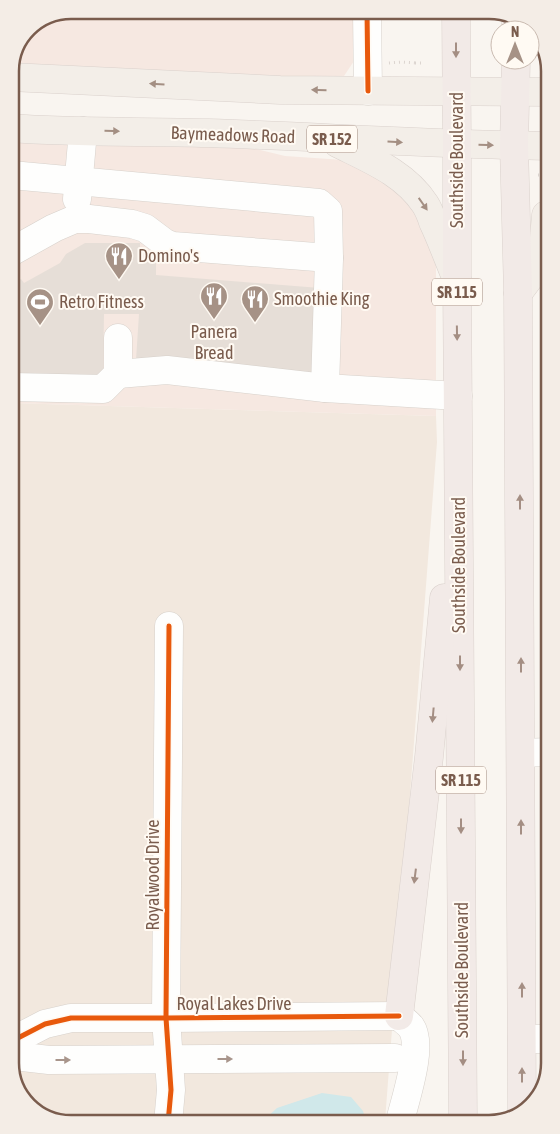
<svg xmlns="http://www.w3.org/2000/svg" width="560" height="1134" font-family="'Asap Condensed',sans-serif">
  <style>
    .residential { fill: #f2e8de }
    .commercial { fill: #f6e8e1 }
    .water { fill: #d0e8ea }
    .building { fill: #e6ded7 }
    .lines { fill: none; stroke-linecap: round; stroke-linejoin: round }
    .minor-casing { stroke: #d7d1cb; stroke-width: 29 }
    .major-casing { stroke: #dad1cc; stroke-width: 29 }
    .highway-casing { stroke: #dad1cc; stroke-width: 29 }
    .path { stroke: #dcd5d0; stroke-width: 3; stroke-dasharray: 1 4; stroke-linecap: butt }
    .minor { stroke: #fefefd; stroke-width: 28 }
    .major { stroke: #f3eee8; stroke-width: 28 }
    .highway { stroke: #f2eae7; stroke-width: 28 }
    .cycleway-casing { stroke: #fffaf3; stroke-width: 8 }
    .cycleway { stroke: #e8590c; stroke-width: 5 }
    .oneway { fill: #a48e83 }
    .oneway2 { fill: #a48f83 }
    .oneway3 { fill: #a8958b }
    .labels { text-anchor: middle; stroke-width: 4; stroke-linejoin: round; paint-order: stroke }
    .shield { fill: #fffaf3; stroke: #a28b7f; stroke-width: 1 }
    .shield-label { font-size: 16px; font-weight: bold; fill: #7a5c4d }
    .street-label { font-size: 18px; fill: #7a5c4d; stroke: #fffaf3 }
    .poi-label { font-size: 18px; fill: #7a5c4d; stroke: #fffaf3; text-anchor: start }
    .rim { fill: none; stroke: #7a5c4d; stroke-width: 2.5 }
  </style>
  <rect width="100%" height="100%" fill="#f9f5f0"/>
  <!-- residential -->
  <polygon class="residential" points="12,403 436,416 437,442 385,1121 67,1124 34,1112 15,1086"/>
  <!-- commercial -->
  <g class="commercial">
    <polygon points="71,10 356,10 356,58 344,76 330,81 11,65 28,28"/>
    <polygon points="10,140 243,146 285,156 344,160 369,167 413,200 436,264 436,416 12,403"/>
  </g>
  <!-- water -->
  <polygon class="water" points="322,1093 351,1097 363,1111 366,1121 262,1122 277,1108"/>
  <!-- building -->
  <polygon class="building" points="85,243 140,243 140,261 156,262 156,275 320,288 313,373 136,360 139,314 104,314 103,375 11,373 11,284 21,279 24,283 60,263 66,254"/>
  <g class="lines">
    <!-- minor casing -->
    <g class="minor-casing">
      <g id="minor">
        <polyline points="367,10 368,91"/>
        <polyline points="11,175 319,203 328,211 329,258 325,388 458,396"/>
        <polyline points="77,199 83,131"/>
        <polyline points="11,252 54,228 75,219 89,219 132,224 145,228 165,243 173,246 329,258"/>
        <polyline points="118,338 118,374 167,370 325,388"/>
        <polyline points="12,387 103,389 118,374"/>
        <polyline points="521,753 549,752"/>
        <path d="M399,1016C403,1020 408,1023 411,1027C424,1045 405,1100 400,1121"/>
        <polyline points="522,1039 550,1039"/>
        <polyline points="14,1040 45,1024 71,1018 166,1018 399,1016"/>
        <polyline points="14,1056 49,1060 395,1058"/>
        <polyline points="168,1123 171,1090 166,1018 169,626"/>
      </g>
    </g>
    <!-- major casing -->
    <g class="major-casing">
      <g id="major">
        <polyline points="10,77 280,90 546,92"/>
        <path d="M10,128C76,133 142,131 208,133C321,137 433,144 546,146"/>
        <path d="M337,143C369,159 405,173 425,204C429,210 431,216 433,222C442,241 449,261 457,280"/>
        <polyline points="518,293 542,261 546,215"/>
      </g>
    </g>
    <!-- highway casing -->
    <g class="highway-casing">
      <g id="highway">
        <polyline points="456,10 457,144 457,280 463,1120"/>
        <polyline points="516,30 516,19"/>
        <polyline points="516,60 514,146 518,293 522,1111"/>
        <polyline points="399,1016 429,757 444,598"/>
      </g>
    </g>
    <!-- path -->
    <g class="path">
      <polyline points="389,63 402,62 416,63"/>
      <polyline points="415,63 425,63"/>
      <polyline points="538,175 546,175"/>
    </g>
    <!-- minor -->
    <use href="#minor" class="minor"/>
    <!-- major -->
    <use href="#major" class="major"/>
    <!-- highway -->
    <use href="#highway" class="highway"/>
    <!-- cycleway casing -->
    <g class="cycleway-casing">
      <g id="cycleway">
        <polyline points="367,10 368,91"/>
        <polyline points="14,1040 45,1024 71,1018 166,1018 399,1016"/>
        <polyline points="168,1123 171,1090 166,1018 169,626"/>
      </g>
    </g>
    <!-- cycleway -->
    <use href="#cycleway" class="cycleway"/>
  </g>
  <!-- one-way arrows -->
  <defs><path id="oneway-solid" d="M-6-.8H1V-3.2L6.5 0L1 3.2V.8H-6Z" transform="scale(1.25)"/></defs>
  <g class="oneway">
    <use href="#oneway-solid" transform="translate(456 50) rotate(90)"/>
    <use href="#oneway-solid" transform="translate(457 333) rotate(89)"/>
    <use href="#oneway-solid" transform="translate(520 502) rotate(-90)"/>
    <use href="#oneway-solid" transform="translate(460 663) rotate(90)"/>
    <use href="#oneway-solid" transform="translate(521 665) rotate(-90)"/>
    <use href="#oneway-solid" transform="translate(433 715) rotate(95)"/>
    <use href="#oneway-solid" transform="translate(461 826) rotate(90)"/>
    <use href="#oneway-solid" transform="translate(521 827) rotate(-90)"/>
    <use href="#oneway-solid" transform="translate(415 876) rotate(97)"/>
    <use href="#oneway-solid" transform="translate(522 990) rotate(-90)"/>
    <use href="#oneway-solid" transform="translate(463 1058) rotate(90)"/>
    <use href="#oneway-solid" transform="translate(522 1075) rotate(-90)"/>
  </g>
  <g class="oneway2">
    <use href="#oneway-solid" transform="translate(157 84) rotate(-177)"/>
    <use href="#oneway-solid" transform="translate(319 90) rotate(-179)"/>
    <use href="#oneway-solid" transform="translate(112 131) rotate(1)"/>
    <use href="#oneway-solid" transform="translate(395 142) rotate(3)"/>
    <use href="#oneway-solid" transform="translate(486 145) rotate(2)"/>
    <use href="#oneway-solid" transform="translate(423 204) rotate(55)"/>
  </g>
  <g class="oneway3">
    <use href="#oneway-solid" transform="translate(225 1059)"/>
    <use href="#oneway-solid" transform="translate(63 1060)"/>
  </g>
  <!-- icons -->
  <defs>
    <g id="restaurant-pin" transform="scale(1.4375)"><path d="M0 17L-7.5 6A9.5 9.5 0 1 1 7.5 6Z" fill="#a69286" stroke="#fffaf3"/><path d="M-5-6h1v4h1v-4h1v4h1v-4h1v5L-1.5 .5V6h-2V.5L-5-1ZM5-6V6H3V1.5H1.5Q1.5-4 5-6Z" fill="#fff"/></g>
    <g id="stadium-pin" transform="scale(1.4375)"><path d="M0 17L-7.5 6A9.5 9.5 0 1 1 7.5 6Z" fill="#a69286" stroke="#fffaf3"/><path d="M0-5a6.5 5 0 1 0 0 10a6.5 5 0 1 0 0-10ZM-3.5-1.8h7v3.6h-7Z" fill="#fff"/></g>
  </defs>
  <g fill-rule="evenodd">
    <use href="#restaurant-pin" x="119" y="256"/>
    <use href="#restaurant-pin" x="214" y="296"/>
    <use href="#restaurant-pin" x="255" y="299"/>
    <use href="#stadium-pin" x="40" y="302"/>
  </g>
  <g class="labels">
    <!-- shield labels -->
    <g class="shield">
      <rect x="307" y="125.5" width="50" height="27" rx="4"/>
      <rect x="432" y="278.5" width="50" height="27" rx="4"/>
      <rect x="436" y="766.5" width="50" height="27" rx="4"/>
    </g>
    <g class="shield-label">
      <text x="332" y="145">SR 152</text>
      <text x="457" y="298">SR 115</text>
      <text x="461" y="786">SR 115</text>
    </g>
    <!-- street labels -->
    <g class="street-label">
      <text transform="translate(233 135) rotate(2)" y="6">Baymeadows Road</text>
      <text transform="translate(457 160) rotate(-90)" y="6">Southside Boulevard</text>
      <text transform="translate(459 565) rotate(-90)" y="6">Southside Boulevard</text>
      <text transform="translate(153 875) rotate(-90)" y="6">Royalwood Drive</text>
      <text transform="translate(462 970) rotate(-90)" y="6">Southside Boulevard</text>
      <text x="234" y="1010">Royal Lakes Drive</text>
    </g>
    <!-- poi labels -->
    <g class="poi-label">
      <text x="138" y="262">Domino's</text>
      <text x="274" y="305">Smoothie King</text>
      <text x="59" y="308">Retro Fitness</text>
      <text x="214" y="338" text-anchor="middle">Panera<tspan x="214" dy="21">Bread</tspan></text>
    </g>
  </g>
  <!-- crop -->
  <path d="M0 0H560V1134H0ZM71 19H489A52 52 0 0 1 541 71V1063A52 52 0 0 1 489 1115H71A52 52 0 0 1 19 1063V71A52 52 0 0 1 71 19Z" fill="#f4ede6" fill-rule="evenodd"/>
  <path class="rim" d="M71 19H489A52 52 0 0 1 541 71V1063A52 52 0 0 1 489 1115H71A52 52 0 0 1 19 1063V71A52 52 0 0 1 71 19Z"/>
  <!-- north arrow -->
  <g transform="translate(515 45)"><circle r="24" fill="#fffaf3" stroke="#cabbb1"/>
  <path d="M0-4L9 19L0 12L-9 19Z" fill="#a69286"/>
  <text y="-8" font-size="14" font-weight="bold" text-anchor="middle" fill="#7a5c4d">N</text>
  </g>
</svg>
